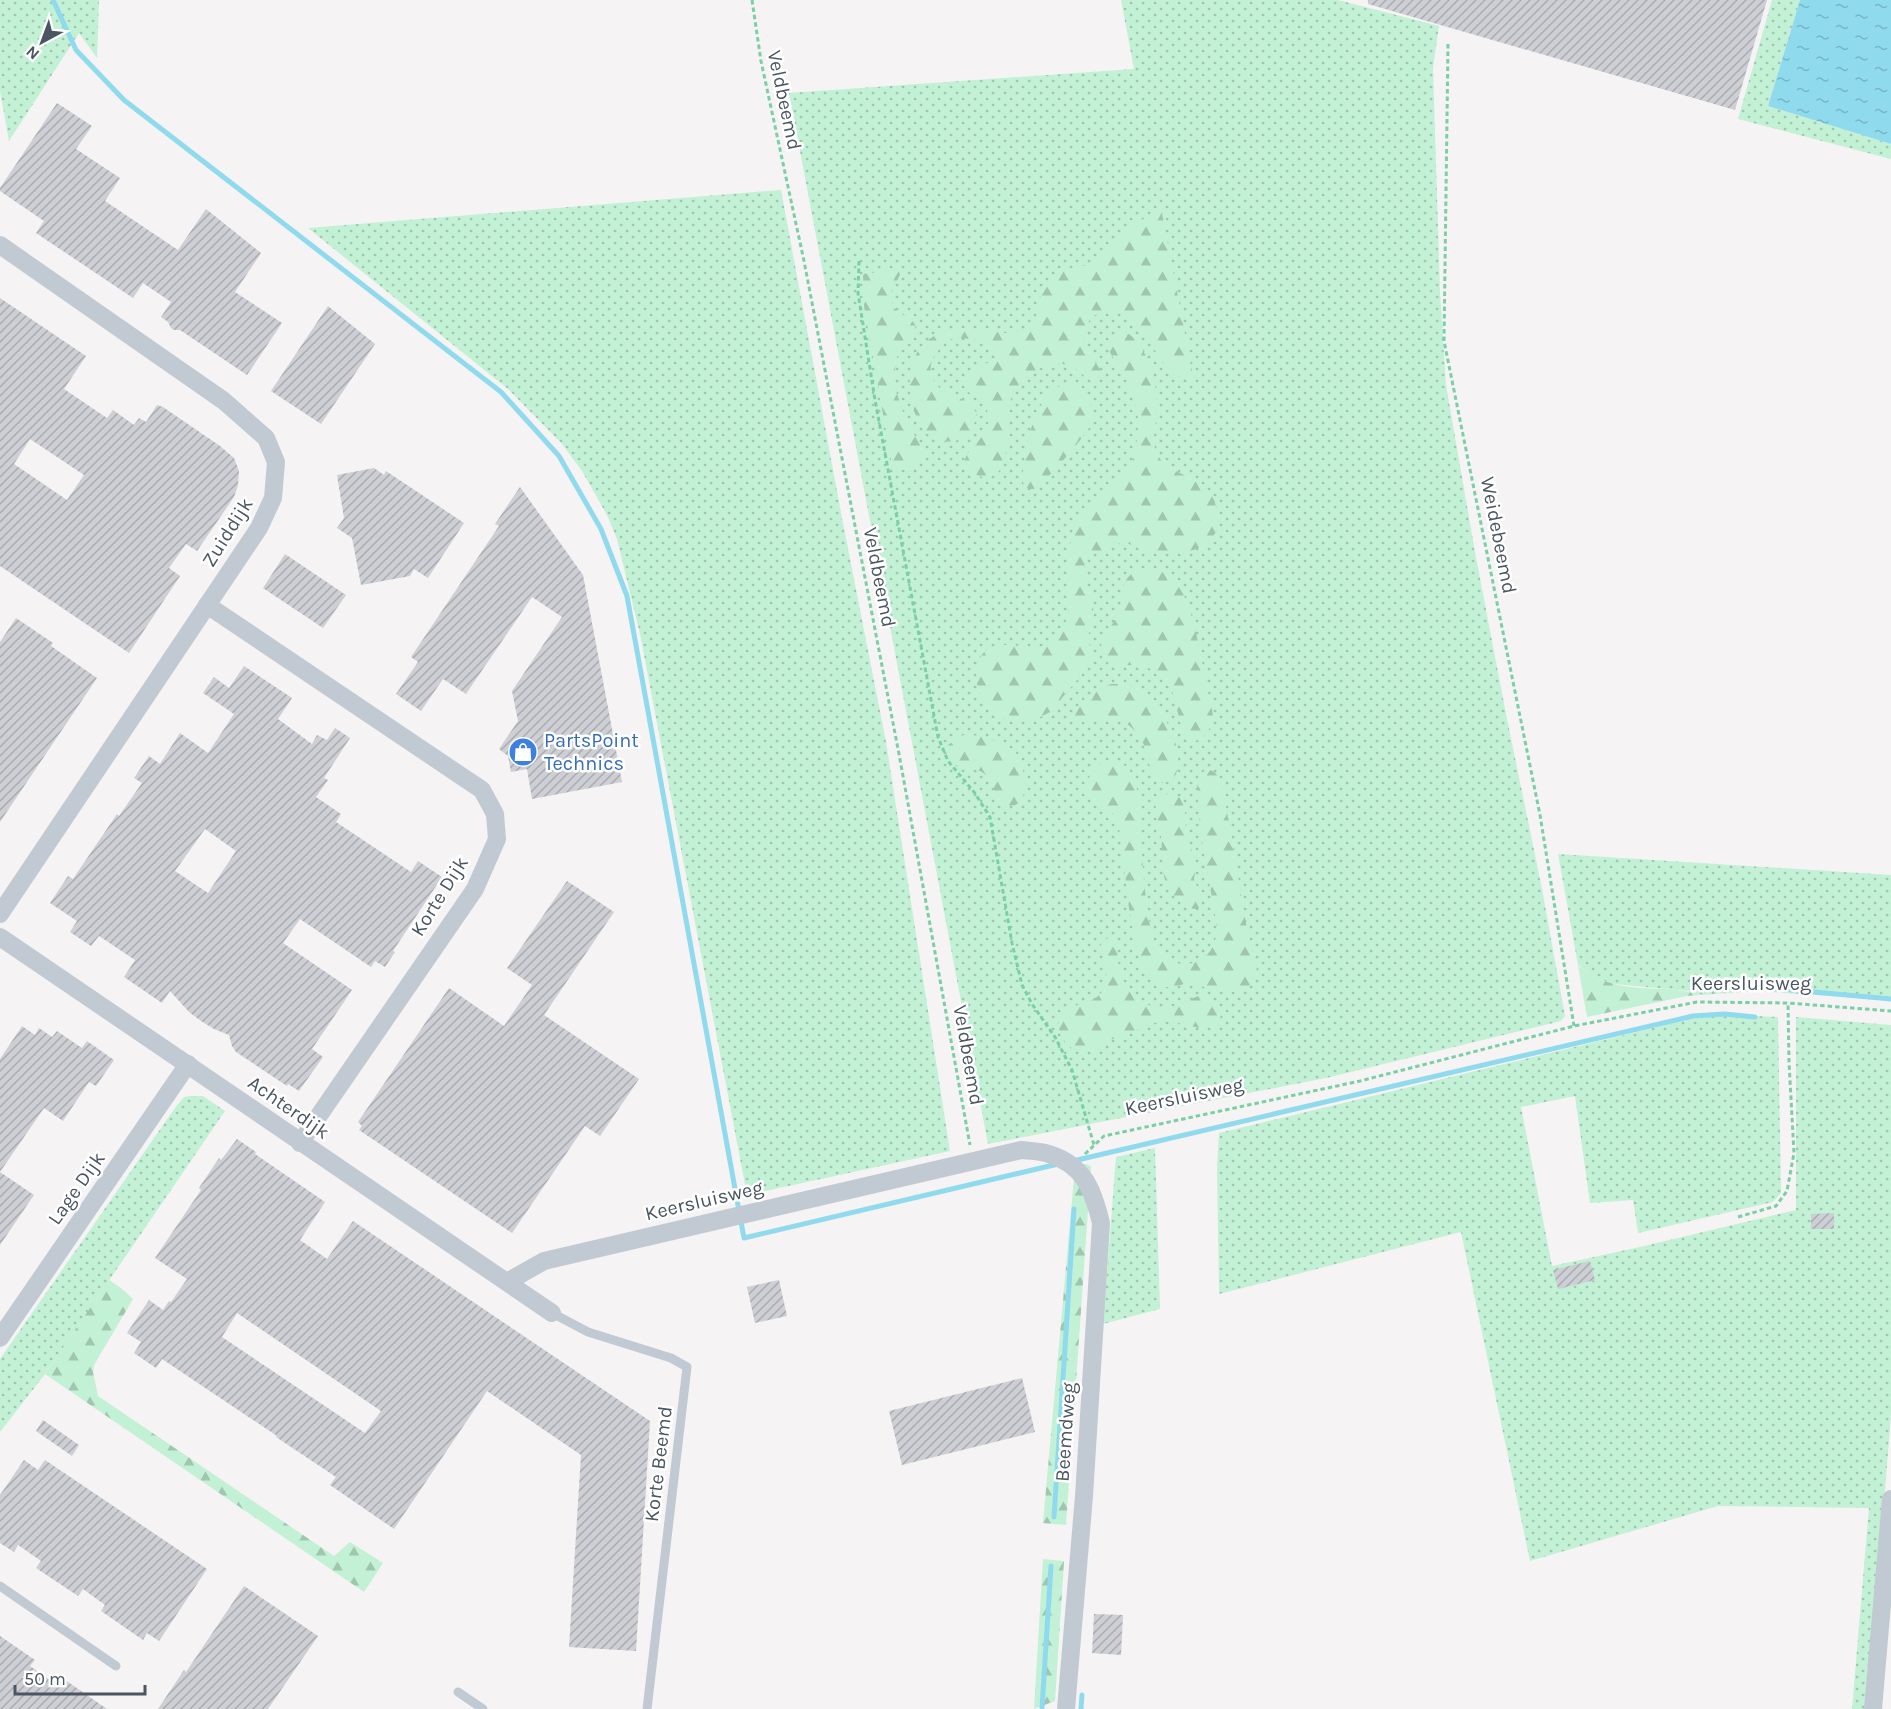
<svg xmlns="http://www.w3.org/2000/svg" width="1891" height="1709" font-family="Karla,sans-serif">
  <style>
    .grass { fill: url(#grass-dots) }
    .forest { fill: url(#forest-firs) }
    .water { fill: url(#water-ripples) }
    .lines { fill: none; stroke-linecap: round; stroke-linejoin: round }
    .stream { stroke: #90daee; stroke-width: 5 }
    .building { fill: url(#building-hatch); fill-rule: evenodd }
    .path { stroke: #7ad0a6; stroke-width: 3; stroke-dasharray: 4.5 3; stroke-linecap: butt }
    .service { stroke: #c1cad2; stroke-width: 9 }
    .minor { stroke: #c1cad2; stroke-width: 18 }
    .labels { text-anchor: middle; stroke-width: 5; stroke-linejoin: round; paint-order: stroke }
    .street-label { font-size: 20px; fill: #4a5661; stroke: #fff }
    .shop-label { font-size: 20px; fill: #366cbe; stroke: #fff; text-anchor: start }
  </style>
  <defs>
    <pattern id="grass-dots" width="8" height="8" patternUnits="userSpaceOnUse" patternTransform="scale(1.5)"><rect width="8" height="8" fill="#c3f1d5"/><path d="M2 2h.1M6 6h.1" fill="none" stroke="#a0c6b0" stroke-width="1.8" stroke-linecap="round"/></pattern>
    <pattern id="forest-firs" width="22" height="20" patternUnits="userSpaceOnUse" patternTransform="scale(1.5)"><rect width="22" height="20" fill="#c3f1d5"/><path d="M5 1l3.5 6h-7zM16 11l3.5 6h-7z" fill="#a0c6b0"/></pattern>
    <pattern id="water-ripples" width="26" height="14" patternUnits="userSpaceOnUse" patternTransform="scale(1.5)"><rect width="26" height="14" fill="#90daee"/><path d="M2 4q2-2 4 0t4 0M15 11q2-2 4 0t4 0" fill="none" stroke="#78b4c4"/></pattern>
    <pattern id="building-hatch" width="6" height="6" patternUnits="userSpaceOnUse" patternTransform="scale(1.5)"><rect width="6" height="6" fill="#cdcfd5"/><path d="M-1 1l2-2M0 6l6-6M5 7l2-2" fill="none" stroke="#a8abb0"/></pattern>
  </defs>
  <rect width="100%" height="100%" fill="#f5f3f3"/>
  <!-- grass -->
  <g class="grass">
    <polygon points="0,0 99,0 97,58 79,33 9,141 0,91"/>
    <polygon points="1121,0 1338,0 1439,26 1433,68 1440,292 1446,385 1475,552 1507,719 1542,889 1565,1016 1561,1021 1326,1078 988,1144 789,93 1134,69"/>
    <polygon points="1772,0 1800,0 1768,106 1891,144 1891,159 1738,119"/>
    <polygon points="781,190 842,518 886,742 950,1151 747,1195 640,634 617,539 607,515 582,471 562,444 508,389 308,228"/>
    <polygon points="1558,854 1891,875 1891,1000 1756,991 1700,995 1688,991 1614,984 1594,977 1578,965"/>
    <polygon points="1711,1014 1778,1017 1781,1193 1773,1202 1638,1233 1633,1200 1590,1203 1575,1096 1521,1107 1552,1266 1640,1247 1796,1210 1796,1017 1891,1025 1891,1414 1868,1709 1852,1709 1869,1508 1718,1506 1530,1561 1461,1232 1219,1294 1217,1167 1219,1133"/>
    <polygon points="189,1096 203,1096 225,1111 45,1374 0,1432 0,1359 175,1108 184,1097"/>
    <polygon points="1155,1148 1160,1309 1103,1324 1116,1157"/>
  </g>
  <!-- forest -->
  <g class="forest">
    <path d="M1161,208L1194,381C1182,380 1171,372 1163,363C1158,357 1155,350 1151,343C1143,332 1119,306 1104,310C1100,311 1095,315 1092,318C1072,336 1095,358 1103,375L1099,380L1092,381C1084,377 1078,369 1070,366C1060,362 1048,364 1039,369C1024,375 1011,391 1009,407C1005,424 1014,472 989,477C983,478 977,476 972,472C944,453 1009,437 982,402C978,398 972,395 967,391L966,383L975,369L995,359L996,352C985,342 972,338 957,338C949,338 943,345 938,351C925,366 930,384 947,393C954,397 963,399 969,403C973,406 975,411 977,415C972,434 962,444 942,441C935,440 928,436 923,429C912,414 906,382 912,364C922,334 949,326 978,329C994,330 1007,337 1023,330C1045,321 1034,295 1048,280C1061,266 1079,269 1094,261C1103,256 1104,248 1112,242C1127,229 1144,218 1161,208Z"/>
    <path d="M901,269C901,279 890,287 891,297C892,315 910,314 916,326L898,352L894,375L896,391L907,423L925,452L921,460L897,473L893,471L864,306L863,274Z"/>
    <path d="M1123,331C1131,334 1135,339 1140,346C1155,367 1158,394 1156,420C1155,430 1152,441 1156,451C1165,476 1199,473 1212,495C1215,500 1216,507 1217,512C1218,518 1220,525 1217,530C1205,554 1171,558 1148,551C1140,549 1131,543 1122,543C1114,544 1112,549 1106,550C1099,552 1095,549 1090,556C1075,572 1092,589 1093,607C1094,616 1090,625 1089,634C1089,645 1092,655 1090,665L1050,712C1040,718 1027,723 1015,721C989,717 970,689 978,663C990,627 1032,659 1055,641C1076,623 1066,574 1069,549C1071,540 1073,531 1076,523C1083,499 1109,493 1124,476C1136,462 1138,437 1138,419C1138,404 1129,385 1122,371C1117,361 1109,356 1108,344L1111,337Z"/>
    <path d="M1069,383C1087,387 1097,411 1089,428C1085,436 1041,488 1033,489C1022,490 1022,479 1023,472C1026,444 1035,389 1069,383Z"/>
    <path d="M1148,567C1162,569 1173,579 1181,590C1195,613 1202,664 1208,691C1209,700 1213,710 1213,718C1213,726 1205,737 1198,740C1178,748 1178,692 1167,681C1148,662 1136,666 1113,665C1088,655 1107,633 1116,618C1128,598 1112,576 1148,567Z"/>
    <path d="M1111,684C1119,684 1127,684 1135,687C1160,699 1192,756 1172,781L1162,783L1153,778L1144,745L1140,736L1131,727L1123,721L1107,718L1092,719L1079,723C1064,707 1098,689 1111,684Z"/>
    <path d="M965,734C978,735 1007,742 1016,753C1025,765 1033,808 1008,806C992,804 997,775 977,770C961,766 944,768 948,745Z"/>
    <path d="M1111,760C1118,761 1125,764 1130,771C1142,791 1139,816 1141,838C1143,871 1145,903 1152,935C1161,979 1223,972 1216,921L1200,829L1197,781C1200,769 1213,766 1219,778C1221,783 1222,789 1224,794L1248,935L1257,970L1254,979L1248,987L1236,992H1226L1187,983L1174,987H1163L1151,980L1146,975L1137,953L1129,908L1118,820C1108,803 1073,800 1091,774C1096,766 1102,762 1111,760Z"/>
    <path d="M1165,794L1175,795L1180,798L1185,809L1186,831L1196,865L1194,879L1199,891L1200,903L1199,908L1196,909C1190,909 1185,906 1180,902C1158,883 1164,862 1161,837C1161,826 1154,815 1156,804C1157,799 1160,797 1165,794Z"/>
    <path d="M1109,938C1119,946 1117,957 1119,968C1122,981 1130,993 1142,1001C1171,1021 1192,991 1206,996C1224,1002 1228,1030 1203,1028C1183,1026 1172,1017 1150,1024C1142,1026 1137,1031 1129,1034C1124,1036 1118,1037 1112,1039C1105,1042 1099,1048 1092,1050C1071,1057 1058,1038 1058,1019C1071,996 1110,1012 1106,969C1105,961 1102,953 1100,946L1106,939Z"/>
    <path d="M1578,966C1589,973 1598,979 1611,983C1640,992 1671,985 1700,995L1687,996L1587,1017Z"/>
    <polygon points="1087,1164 1091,1167 1066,1525 1043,1523 1075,1167"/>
    <polygon points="109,1280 121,1288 133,1299 94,1365 93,1372 98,1396 334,1556 350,1542 383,1563 364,1592 45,1374"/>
    <polygon points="1043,1559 1064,1561 1055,1701 1034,1709"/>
  </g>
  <!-- water -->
  <polygon class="water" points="1800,0 1891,0 1891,144 1768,106"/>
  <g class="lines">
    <!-- stream -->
    <g class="stream">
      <polyline points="53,0 76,50 124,100 501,392 559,456 601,529 627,596 744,1238 1058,1164"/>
      <polyline points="1759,987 1891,999"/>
      <polyline points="1073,1161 1693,1016 1724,1014 1755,1017"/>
      <polyline points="1054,1517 1074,1209"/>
      <polyline points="1042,1708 1051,1566"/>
      <polyline points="1081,1709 1082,1695"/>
    </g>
  </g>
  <!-- building -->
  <g class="building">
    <polygon points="1368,0 1767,0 1735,110 1368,4"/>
    <polygon points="57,103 92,126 76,149 120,178 105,201 178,250 206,209 261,253 235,292 282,323 247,375 180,330 174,330 171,328 168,322 161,317 171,302 143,283 133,298 36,233 44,221 0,191 0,188"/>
    <path d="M0,298L86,356L64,389L107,418L113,410L134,425L139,418L146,422L157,405L163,407L220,446L234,458L239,471L238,485L234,497L197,551L186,544L169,568L180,576L129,653L0,566ZM30,439L84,475L67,500L14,464Z"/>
    <polygon points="328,306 375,344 321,424 271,391"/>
    <polygon points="374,468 384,475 386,471 464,523 428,578 414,569 410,576 361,585 352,538 337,528 344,518 337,475"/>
    <polygon points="520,487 583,575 622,782 532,799 527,769 511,772 508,756 499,749 518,721 512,691 562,617 532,597 466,694 443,679 421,711 396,694 418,662 411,657 499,526 495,524"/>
    <polygon points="285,554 346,595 323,628 263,588"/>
    <polygon points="16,618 53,643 51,646 97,678 0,822 0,642"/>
    <path d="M244,666L292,698L278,719L312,744L317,735L327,740L335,728L350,738L324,778L328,780L316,797L341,814L336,822L411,872L418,861L442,877L393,951L395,952L385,967L375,961L371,967L300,919L283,943L352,990L312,1049L323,1057L299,1091L288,1084L287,1086L236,1052L232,1046L229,1035L214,1029L201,1021L189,1012L170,991L162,1003L124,977L135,960L99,936L91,946L70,932L77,921L50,903L68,876L73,879L117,814L119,816L142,783L134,778L149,756L160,764L180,733L208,753L234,714L203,693L214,677L229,688ZM205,829L236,851L208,893L175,871Z"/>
    <polygon points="567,881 614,912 544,1015 639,1079 600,1136 585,1126 512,1233 359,1130 362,1126 358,1122 449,988 504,1026 532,985 507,968"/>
    <polygon points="22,1026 35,1035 39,1028 52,1037 57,1031 82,1048 87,1041 114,1060 96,1086 89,1082 63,1121 44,1108 0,1172 34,1195 0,1245 0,1059"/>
    <path d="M237,1139L256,1152L255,1154L325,1202L300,1240L327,1259L353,1221L650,1421L636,1651L569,1647L581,1455L487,1391L394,1529L330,1485L336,1477L276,1437L277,1436L162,1359L156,1368L134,1353L141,1342L127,1333L149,1300L163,1310L169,1301L171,1302L187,1279L155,1258L201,1190L199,1188L219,1158L221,1160ZM237,1313L381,1411L365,1433L222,1337Z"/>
    <polygon points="1834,1213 1834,1229 1811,1229 1811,1214"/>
    <polygon points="1590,1261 1595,1280 1558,1289 1553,1270"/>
    <polygon points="779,1280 787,1316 755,1323 747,1287"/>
    <polygon points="1022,1378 1035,1432 902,1465 889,1411"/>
    <polygon points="43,1420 79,1445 72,1456 36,1431"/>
    <polygon points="24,1460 38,1470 45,1460 207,1569 159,1641 147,1633 143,1640 101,1611 105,1605 83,1589 78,1596 36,1568 41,1561 18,1545 14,1552 0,1543 0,1495"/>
    <polygon points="244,1586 318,1636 268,1709 158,1709 184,1670 186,1672"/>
    <polygon points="1094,1614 1123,1615 1121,1655 1092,1653"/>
    <polygon points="0,1636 35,1660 30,1666 53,1682 58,1675 107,1709 0,1709"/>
  </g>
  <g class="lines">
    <!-- path -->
    <g class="path">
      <polyline points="752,0 761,61 804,261 899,754 970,1145"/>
      <polyline points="1448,44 1444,341 1540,815 1574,1026"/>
      <polyline points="859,261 858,293 875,400 938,737 948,761 974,792 990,817 1012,943 1022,985 1032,1004 1055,1037 1072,1070 1094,1145"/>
      <polyline points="1085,1154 1104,1136 1360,1081 1574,1026 1697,1002 1788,1003 1891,1011"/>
      <polyline points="1738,1217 1776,1206 1787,1191 1794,1153 1789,1062 1788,1003"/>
    </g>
    <!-- service -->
    <g class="service">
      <polyline points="552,1313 588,1332 671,1358 687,1367 647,1709"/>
      <polyline points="0,1586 116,1666"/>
      <polyline points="458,1692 483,1709"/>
    </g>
    <!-- minor -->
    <g class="minor">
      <polyline points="0,245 224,401 266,438 276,462 273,498 259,528 0,914"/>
      <polyline points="207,605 482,790 495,814 497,839 475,889 300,1143"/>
      <polyline points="0,937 552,1313"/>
      <path d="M507,1282L544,1261L1021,1150C1030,1151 1040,1151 1049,1154C1084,1165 1093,1190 1101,1223L1084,1496L1066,1709"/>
      <polyline points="0,1338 188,1064"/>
      <polyline points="1873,1709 1891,1499"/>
    </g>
  </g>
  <!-- icons -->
  <defs>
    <g id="shop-disc" transform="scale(1.5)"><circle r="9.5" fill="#3f7fe0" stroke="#fff"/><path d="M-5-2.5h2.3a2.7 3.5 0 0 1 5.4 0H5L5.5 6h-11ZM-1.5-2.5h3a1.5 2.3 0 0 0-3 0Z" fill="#fff"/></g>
  </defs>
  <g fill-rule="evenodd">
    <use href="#shop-disc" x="523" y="752"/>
  </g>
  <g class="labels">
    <!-- street labels -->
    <g class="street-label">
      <text transform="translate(785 100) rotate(78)" y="7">Veldbeemd</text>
      <text transform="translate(227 532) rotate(-58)" y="7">Zuiddijk</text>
      <text transform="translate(1499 535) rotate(79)" y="7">Weidebeemd</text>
      <text transform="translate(880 577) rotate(79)" y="7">Veldbeemd</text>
      <text transform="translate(439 896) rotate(-58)" y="7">Korte Dijk</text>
      <text x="1751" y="990">Keersluisweg</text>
      <text transform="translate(969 1055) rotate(80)" y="7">Veldbeemd</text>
      <text transform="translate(1184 1096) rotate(-12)" y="7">Keersluisweg</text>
      <text transform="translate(289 1107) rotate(35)" y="7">Achterdijk</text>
      <text transform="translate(76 1188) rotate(-55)" y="7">Lage Dijk</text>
      <text transform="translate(704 1200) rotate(-13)" y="7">Keersluisweg</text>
      <text transform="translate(1065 1432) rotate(-86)" y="7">Beemdweg</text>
      <text transform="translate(658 1464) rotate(-83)" y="7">Korte Beemd</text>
    </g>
    <!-- shop labels -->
    <g class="shop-label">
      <text x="544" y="747">PartsPoint<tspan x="544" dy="23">Technics</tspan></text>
    </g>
  </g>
  <!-- north arrow -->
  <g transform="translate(42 42) rotate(221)" stroke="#ffffff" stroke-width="4.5" paint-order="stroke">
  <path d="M0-4.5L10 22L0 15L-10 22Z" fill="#4a5661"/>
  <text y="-9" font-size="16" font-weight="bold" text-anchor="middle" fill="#4a5661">N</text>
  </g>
  <!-- scale -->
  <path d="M15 1685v9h130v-9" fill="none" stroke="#4a5661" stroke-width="3"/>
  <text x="24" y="1685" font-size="18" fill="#4a5661" stroke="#ffffff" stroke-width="4.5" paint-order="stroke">50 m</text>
</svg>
